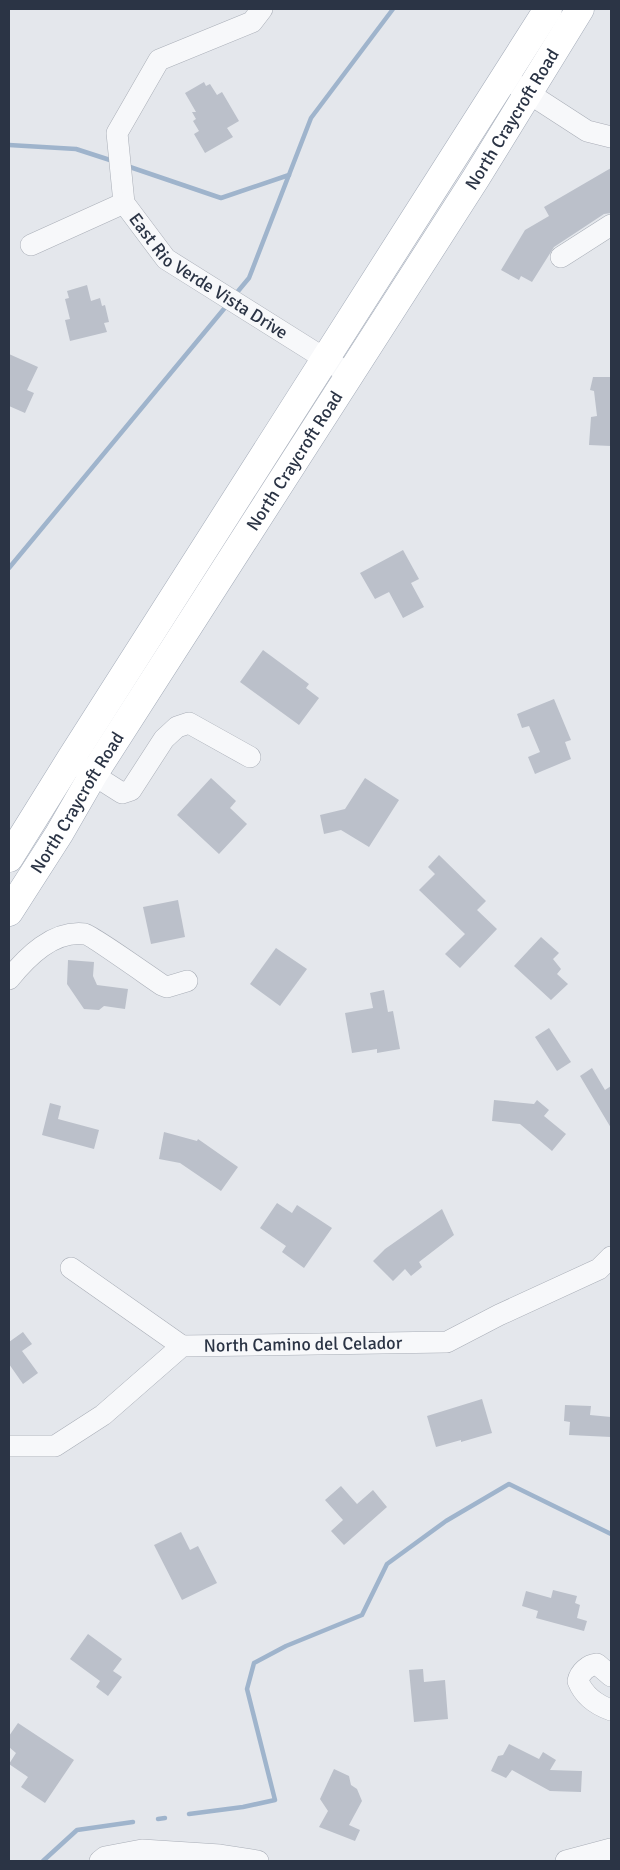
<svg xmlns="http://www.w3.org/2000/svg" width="620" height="1870" font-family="Signika,sans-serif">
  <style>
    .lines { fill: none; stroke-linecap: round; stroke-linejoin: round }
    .stream { stroke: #9fb4cc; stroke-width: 4.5 }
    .building { fill: #bbc0ca }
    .minor-casing { stroke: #a9aeb7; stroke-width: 22 }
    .major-casing { stroke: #a3abb8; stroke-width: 29 }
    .minor { stroke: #f7f8fa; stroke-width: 21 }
    .major { stroke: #fff; stroke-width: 28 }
    .labels { text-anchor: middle; stroke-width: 4.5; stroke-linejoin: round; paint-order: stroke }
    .street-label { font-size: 18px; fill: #2b3445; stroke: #f4f6f9 }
  </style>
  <rect width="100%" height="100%" fill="#e4e7ec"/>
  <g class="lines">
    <!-- stream -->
    <g class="stream">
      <polyline points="9,145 76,149 113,161"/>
      <polyline points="127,166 221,198 289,175"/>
      <polyline points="234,296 249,278 311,118 393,9"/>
      <polyline points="9,568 228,304"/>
      <polyline points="189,1814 243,1807 275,1800 247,1689 254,1663 286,1646 362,1615 387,1564 446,1521 509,1484 611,1534"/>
      <polyline points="158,1819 165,1818"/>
      <polyline points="43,1861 77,1830 133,1822"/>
    </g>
  </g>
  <!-- building -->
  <g class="building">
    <polygon points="204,82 206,86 210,84 217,95 222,92 239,121 227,128 233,137 205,153 194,134 199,131 193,121 196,119 192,112 196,112 185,93"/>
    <polygon points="611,168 611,213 604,214 554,247 532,282 521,276 519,280 501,270 525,230 549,216 544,207"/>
    <polygon points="87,285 91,301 100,298 102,306 105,305 109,322 104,323 107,332 70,341 65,320 70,319 65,299 69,298 67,291"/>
    <polygon points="9,354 38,367 27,390 34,393 25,413 9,406"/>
    <polygon points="593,377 611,377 611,446 589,445 591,417 597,416 594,391 590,390"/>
    <polygon points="403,550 419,579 411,583 424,607 403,618 389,592 375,599 360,573"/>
    <polygon points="263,650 309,684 306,688 319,698 299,725 240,682"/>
    <polygon points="554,699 571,740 565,742 571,759 535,774 528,757 540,752 529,726 522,728 517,714"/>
    <polygon points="211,778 236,801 230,808 247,824 219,854 177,815"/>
    <polygon points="365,778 399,800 369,847 341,830 324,834 320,815 345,809"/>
    <polygon points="439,855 486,901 477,910 497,929 460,968 445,954 465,934 419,890 435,874 428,867"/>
    <polygon points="178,900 185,937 151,944 143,907"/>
    <polygon points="541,937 559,953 553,959 561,969 557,974 568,984 551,1000 514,966"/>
    <polygon points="276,948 307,969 280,1006 250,984"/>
    <polygon points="68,960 94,962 93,976 97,985 128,989 125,1009 104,1006 99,1010 84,1009 67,984"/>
    <polygon points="384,990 388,1012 393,1011 400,1049 377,1053 377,1049 352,1053 345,1013 373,1008 370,993"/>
    <polygon points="549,1028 571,1062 557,1071 535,1037"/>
    <polygon points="592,1068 605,1090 611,1086 611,1128 580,1076"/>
    <polygon points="494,1100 534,1104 537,1100 549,1110 544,1116 566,1134 552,1151 520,1124 492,1121"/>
    <polygon points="50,1103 61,1106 58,1119 99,1130 94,1149 42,1135"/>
    <polygon points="164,1132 197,1141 198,1139 238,1167 221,1191 180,1163 159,1159"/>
    <polygon points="277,1203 292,1213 297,1205 332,1228 304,1268 282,1252 286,1246 260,1228"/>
    <polygon points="442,1209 454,1235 419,1262 422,1267 411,1276 405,1269 393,1281 373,1261 385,1249"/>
    <polygon points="23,1332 32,1344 22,1351 38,1373 23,1384 9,1364 9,1342"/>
    <polygon points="482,1399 492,1433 461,1442 461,1440 436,1447 427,1416"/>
    <polygon points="565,1405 591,1406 590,1415 611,1417 611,1437 569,1435 570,1422 564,1421"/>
    <polygon points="341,1486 357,1504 373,1490 387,1507 344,1545 331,1531 343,1520 325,1500"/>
    <polygon points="181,1532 190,1550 198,1546 217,1583 182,1600 154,1545"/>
    <polygon points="553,1590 577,1596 575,1603 580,1605 577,1618 587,1621 584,1631 536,1618 538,1611 522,1606 526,1591 551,1598"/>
    <polygon points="88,1634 122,1659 113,1671 122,1677 108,1696 96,1687 100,1681 70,1659"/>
    <polygon points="423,1669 424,1682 445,1680 448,1719 414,1722 409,1670"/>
    <polygon points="18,1723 74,1760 45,1803 21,1787 28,1777 9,1764 16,1753 9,1747 9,1736"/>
    <polygon points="509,1744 539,1759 543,1752 556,1760 550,1770 582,1771 581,1792 550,1791 512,1770 506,1778 491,1771 498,1756 503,1755"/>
    <polygon points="334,1769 349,1776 351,1785 357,1789 362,1801 349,1825 360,1830 355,1841 319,1827 328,1811 320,1799"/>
  </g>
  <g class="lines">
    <!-- minor casing -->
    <g class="minor-casing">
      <g id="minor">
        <path id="s1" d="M262,9L252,22L159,60L117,133L124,203L166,259L338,367"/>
        <polyline points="516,85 587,131 611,137"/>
        <polyline points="31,245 124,203"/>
        <polyline points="561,257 611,225"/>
        <polyline points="81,767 122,793 131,790 164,739 177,727 189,723 250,757"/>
        <path d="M9,979C27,957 53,930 85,934C91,935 150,977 162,985L167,987L187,981"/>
        <polyline points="71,1268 182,1346"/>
        <path id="s2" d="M9,1446H55L103,1415L182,1346L447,1342L499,1315L599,1269L611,1257"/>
        <path d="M611,1676L597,1664C588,1665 580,1672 578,1681C584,1696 597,1705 611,1710"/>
        <polyline points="100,1861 105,1857 142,1850 220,1855 258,1861"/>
        <polyline points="566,1861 611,1849"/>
      </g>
    </g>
    <!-- major casing -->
    <g class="major-casing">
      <g id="major">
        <polyline points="9,858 70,760 548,9"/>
        <path id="s3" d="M9,912L59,834L93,775L476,178L580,9"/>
      </g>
    </g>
    <!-- minor -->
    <use href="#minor" class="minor"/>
    <!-- major -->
    <use href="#major" class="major"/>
  </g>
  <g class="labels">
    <!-- street labels -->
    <g class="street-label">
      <text dy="6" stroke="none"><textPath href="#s3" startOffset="939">North Craycroft Road</textPath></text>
      <text dy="6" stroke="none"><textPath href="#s1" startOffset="385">East Rio Verde Vista Drive</textPath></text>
      <text dy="6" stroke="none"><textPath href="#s3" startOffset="534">North Craycroft Road</textPath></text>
      <text dy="6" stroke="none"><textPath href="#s3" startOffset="129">North Craycroft Road</textPath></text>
      <text dy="6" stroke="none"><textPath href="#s2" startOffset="329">North Camino del Celador</textPath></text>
    </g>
  </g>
  <!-- border -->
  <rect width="620" height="1870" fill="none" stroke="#2b3445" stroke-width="20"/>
</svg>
